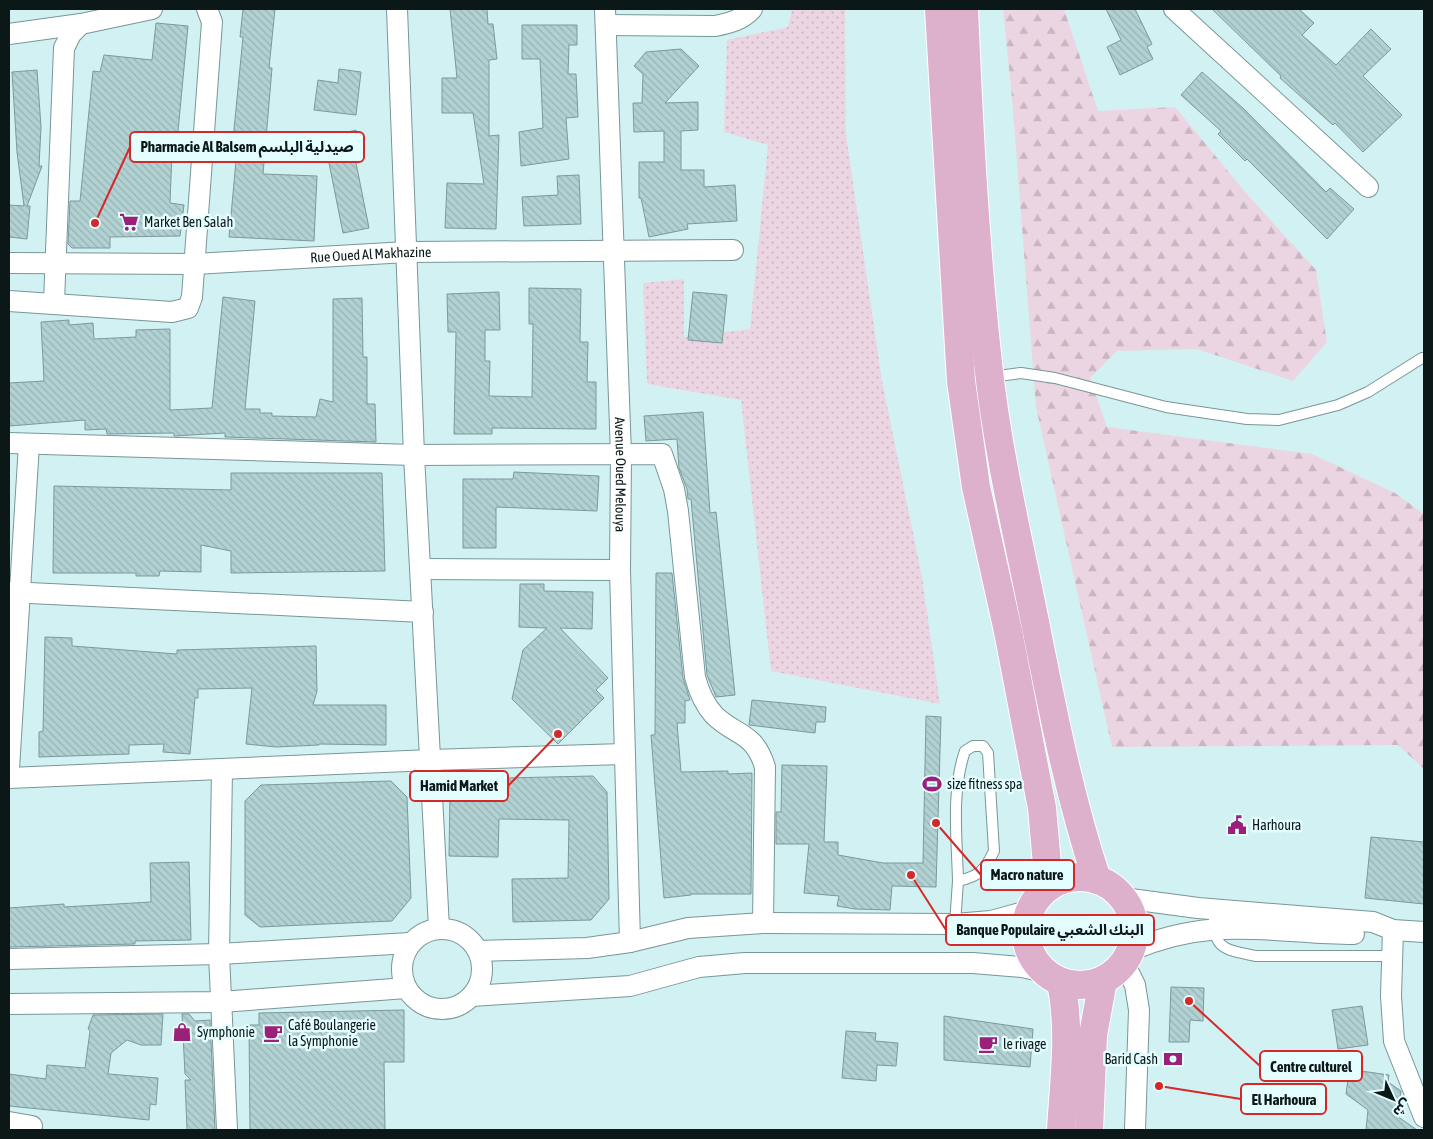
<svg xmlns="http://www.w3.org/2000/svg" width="1433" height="1139" font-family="'Asap Condensed','Noto Sans Arabic',sans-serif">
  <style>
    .grass { fill: url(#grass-dots) }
    .forest { fill: url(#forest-firs) }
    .building { fill: url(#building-back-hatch); stroke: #7c999b }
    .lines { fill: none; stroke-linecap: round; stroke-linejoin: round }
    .lane-casing { stroke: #799698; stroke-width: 12 }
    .street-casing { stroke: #799698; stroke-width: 22 }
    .primary-casing { stroke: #fff; stroke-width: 30 }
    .lane { stroke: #fff; stroke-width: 10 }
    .street { stroke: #fff; stroke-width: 20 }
    .primary { stroke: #ddb0cc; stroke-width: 28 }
    .labels { text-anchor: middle; stroke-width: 5; stroke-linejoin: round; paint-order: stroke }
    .poi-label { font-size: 14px; fill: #0c1818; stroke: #e4fdff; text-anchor: start }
    .street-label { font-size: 14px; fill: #0c1818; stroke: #e4fdff }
    .leader { fill: none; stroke: #d62828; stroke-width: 2 }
    .callout-dot { fill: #d62828; stroke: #e4fdff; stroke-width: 2 }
    .callout { fill: #e4fdff; stroke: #d62828; stroke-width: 2 }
    .callout-label { font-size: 15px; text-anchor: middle; font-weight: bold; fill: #0c1818 }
  </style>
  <defs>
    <pattern id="grass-dots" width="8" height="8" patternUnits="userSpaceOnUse" patternTransform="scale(1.25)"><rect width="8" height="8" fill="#ecd5e2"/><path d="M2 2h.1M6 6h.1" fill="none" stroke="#c9b6c1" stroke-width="1.8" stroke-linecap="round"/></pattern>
    <pattern id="forest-firs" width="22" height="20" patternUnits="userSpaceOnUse" patternTransform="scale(1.25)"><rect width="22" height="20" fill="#ecd5e2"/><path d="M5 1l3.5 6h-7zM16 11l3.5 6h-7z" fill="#c9b6c1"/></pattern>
    <pattern id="building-back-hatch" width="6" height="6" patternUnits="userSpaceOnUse" patternTransform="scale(1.25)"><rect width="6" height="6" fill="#b2d1d3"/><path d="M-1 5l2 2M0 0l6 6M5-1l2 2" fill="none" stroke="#98b3b4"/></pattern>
  </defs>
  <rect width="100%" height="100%" fill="#d2f1f3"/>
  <!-- grass -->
  <polygon class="grass" points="792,9 845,9 846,135 882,381 922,577 940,704 771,671 741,400 647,384 643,283 684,279 684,337 750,329 768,145 724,132 727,40 788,27"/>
  <!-- forest -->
  <polygon class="forest" points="1003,9 1064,9 1098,111 1175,107 1246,193 1316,270 1327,342 1293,381 1197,349 1117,351 1090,378 1107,427 1312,454 1395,493 1424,514 1424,769 1398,745 1112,747 1036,407 1012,98"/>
  <!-- building -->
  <g class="building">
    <polygon points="243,9 275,9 269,68 272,68 263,174 317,176 314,241 229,237 237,150 232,150 243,37 240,37"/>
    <polygon points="450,9 487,9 488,24 493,24 497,59 489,60 489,136 499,135 496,229 445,228 447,183 484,184 473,113 442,113 442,78 457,78"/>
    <polygon points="1106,9 1135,9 1152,44 1147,47 1153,59 1120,75 1107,47 1121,40"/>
    <polygon points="1212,9 1299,9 1314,23 1302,35 1336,65 1371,29 1391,49 1363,76 1402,115 1363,152 1335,123 1333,125 1280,78 1281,76"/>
    <polygon points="156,23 188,26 176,152 172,152 170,203 184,205 180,236 110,237 110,248 72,248 68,244 70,201 80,201 93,71 100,72 104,55 152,60"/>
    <polygon points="522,25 577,25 577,45 569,45 568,74 576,74 578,117 566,118 569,159 521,166 519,132 543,128 540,59 522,59"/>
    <polygon points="681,49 699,66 665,103 698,102 698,130 681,131 681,170 704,170 704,187 735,185 737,221 687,224 688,229 649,237 641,198 639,198 639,162 664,162 664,131 634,132 633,103 642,103 643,74 634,66 646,52"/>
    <polygon points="339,69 361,72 356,115 314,110 318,80 338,83"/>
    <polygon points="37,70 41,127 39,166 42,166 27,206 30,206 27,239 9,237 9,205 24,206 17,152 12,72"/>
    <polygon points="1202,72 1244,109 1326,192 1330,188 1354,209 1327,239 1247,159 1245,161 1218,134 1221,131 1181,95"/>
    <polygon points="356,130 362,157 355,158 369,228 343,233 324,138"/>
    <polygon points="579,175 581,224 524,226 522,197 558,195 557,176"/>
    <polygon points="529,288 581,289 580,342 588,342 587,382 596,382 596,429 492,428 492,434 454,434 456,332 448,332 447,294 499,292 500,330 485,330 485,361 490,361 489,396 532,397 533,324 529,324"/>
    <polygon points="693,292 727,295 722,343 688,340"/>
    <polygon points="223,297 255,301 245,409 260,409 260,413 272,413 272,416 316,417 320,399 333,402 333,299 362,298 363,357 367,357 367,404 375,404 376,442 225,437 225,433 174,436 174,433 107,434 106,429 85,430 85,420 9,426 9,383 44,381 41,322 69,320 69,325 93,323 94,339 136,337 136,330 170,329 170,410 212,408"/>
    <polygon points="703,412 710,513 716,512 735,695 716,697 707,675 691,499 688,499 687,489 679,468 677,439 646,441 644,416"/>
    <polygon points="514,472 599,476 597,511 496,507 496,548 463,548 463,479 513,479"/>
    <polygon points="231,473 382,473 385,571 231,573 231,551 201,545 201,572 160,571 159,576 136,576 136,573 53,573 54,486 231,490"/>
    <polygon points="656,573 672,573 683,678 690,700 685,701 685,723 677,723 681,772 728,771 728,774 752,773 751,894 691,894 691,895 664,898 651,735 655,735"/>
    <polygon points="520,584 544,584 544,591 593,592 592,629 560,628 608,678 596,690 604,698 558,744 512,699 523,650 547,628 519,627"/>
    <polygon points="45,637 72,638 72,646 177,654 177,650 316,646 317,691 313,705 386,705 386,745 319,744 319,745 276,747 246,744 252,688 198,689 198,698 195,698 190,754 163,752 164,744 129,745 129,754 39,757 39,732 43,731"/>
    <polygon points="752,700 826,707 825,722 816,722 815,733 749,725"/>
    <polygon points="926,716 941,717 936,887 892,886 890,910 855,909 837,906 839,896 804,893 809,844 776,844 776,812 781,812 782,765 827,766 824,842 838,842 838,855 883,863 923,863"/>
    <polygon points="593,776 607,792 609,899 591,920 513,922 512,879 568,878 569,820 499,819 498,857 449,856 450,792 462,779"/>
    <polygon points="391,781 407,797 411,898 392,921 260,927 245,915 245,801 261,785"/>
    <polygon points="1371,837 1424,842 1424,904 1365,898"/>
    <polygon points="189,862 191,940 135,941 135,944 9,947 9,908 64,904 64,907 151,902 150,863"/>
    <polygon points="1171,987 1204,988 1203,1021 1190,1020 1189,1042 1169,1042"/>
    <polygon points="1362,1006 1368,1045 1338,1049 1332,1010"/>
    <polygon points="404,1010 404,1062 384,1062 385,1130 250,1130 249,1025 259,1025 259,1013"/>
    <polygon points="163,1014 161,1045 141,1045 127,1040 111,1053 108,1074 158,1078 156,1105 150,1104 149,1120 9,1106 9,1074 46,1079 47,1065 85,1068 90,1031 88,1029 93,1015"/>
    <polygon points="182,1014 189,1014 195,1021 210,1020 215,1130 187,1130 185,1080 191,1080 185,1074"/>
    <polygon points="944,1016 1033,1029 1030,1067 944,1060"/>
    <polygon points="846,1031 876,1033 875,1041 898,1043 896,1066 877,1065 876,1081 842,1078"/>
    <polygon points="1354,1070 1389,1075 1388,1082 1401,1091 1397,1116 1417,1130 1366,1130 1368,1110 1346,1094 1348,1079"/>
  </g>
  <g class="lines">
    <!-- lane casing -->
    <g class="lane-casing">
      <g id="lane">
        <polyline points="991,377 1021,373 1055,378 1166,407 1247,419 1279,420 1338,405 1368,392 1422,358"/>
        <path d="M1214,910C1213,948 1220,949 1256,956H1392"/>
        <path d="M955,924L958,881C980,876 985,870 994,851L988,753L983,746H973L965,751C951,791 957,839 958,881"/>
      </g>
    </g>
    <!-- street casing -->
    <g class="street-casing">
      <g id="street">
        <polyline points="397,9 414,455 439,928"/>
        <path id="s1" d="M605,9L621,455L620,570L630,942"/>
        <polyline points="1174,9 1368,187"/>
        <path d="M606,25L715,26C730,23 742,20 752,9"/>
        <polyline points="9,34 81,24"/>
        <path id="s2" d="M9,263L195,264L407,252L733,250"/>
        <polyline points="9,301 172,312 188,308 192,297 212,22 207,9"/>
        <polyline points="54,302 64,48 71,34 81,24 152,9"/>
        <path d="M9,443L414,455L662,454L674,489L678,511L695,677C699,692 704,704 714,715C735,736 754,731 765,767L763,923"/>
        <polyline points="421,569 620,570"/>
        <polyline points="9,592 423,612"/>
        <polyline points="9,769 29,444"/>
        <polyline points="222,770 219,954 227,1130"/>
        <polyline points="9,778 431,760 624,754"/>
        <polyline points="1123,898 1198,908 1373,922 1393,930 1424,932"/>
        <circle cx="442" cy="969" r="40"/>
        <polyline points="1393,930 1391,996 1394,1041 1424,1117"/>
        <polyline points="478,951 587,948 630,942 688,928 763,923 955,924 991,921 1031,910"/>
        <path d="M1130,951C1211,915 1271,933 1354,934"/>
        <polyline points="9,959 219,954 410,943"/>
        <polyline points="1124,963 1135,985 1139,1010 1135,1130"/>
        <polyline points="472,996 630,986 699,967 745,963 973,963 1022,967 1045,972"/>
        <polyline points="9,1004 221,1002 406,988"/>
        <polyline points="9,1122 32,1126"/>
      </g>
    </g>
    <!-- primary casing -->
    <g class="primary-casing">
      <g id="primary">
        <polyline points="939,9 961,381 976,487 1008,631 1042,808 1049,887"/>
        <path d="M964,9C969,127 975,245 988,363C997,448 1017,533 1034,617C1052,707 1068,792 1097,880"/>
        <circle cx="1080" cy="931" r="54"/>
        <path d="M1061,1130C1064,1080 1071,1031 1061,982"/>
        <polyline points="1089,1130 1093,1035 1103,980"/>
      </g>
    </g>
    <!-- lane -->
    <use href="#lane" class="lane"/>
    <!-- street -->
    <use href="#street" class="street"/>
    <!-- primary -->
    <use href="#primary" class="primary"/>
  </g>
  <!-- icons -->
  <defs>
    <g id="supermarket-bare" transform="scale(1.5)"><path d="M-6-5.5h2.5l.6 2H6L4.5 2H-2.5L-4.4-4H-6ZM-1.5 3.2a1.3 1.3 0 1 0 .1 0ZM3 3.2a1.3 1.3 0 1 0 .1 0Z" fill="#9b2079" stroke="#e4fdff" stroke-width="2.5" paint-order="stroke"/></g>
    <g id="stadium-bare" transform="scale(1.5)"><path d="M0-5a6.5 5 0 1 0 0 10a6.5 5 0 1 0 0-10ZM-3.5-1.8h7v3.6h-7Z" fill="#9b2079" stroke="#e4fdff" stroke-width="2.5" paint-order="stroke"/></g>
    <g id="civic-bare" transform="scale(1.5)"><path d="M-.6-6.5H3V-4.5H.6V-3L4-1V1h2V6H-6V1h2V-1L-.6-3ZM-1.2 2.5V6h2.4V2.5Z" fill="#9b2079" stroke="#e4fdff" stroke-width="2.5" paint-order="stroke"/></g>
    <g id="shop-bare" transform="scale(1.5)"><path d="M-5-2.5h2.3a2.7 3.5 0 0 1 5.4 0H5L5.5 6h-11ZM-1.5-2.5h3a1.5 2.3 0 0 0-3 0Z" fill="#9b2079" stroke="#e4fdff" stroke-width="2.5" paint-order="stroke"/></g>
    <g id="cafe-bare" transform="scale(1.5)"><path d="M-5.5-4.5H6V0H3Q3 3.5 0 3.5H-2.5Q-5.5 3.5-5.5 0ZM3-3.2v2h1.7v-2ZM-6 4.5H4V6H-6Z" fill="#9b2079" stroke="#e4fdff" stroke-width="2.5" paint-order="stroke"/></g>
    <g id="bank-bare" transform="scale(1.5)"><path d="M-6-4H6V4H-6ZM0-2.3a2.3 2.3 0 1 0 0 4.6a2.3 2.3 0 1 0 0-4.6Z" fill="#9b2079" stroke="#e4fdff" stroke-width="2.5" paint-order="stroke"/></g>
  </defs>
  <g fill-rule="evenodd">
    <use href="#supermarket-bare" x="129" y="222"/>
    <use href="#stadium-bare" x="932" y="784"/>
    <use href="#civic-bare" x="1237" y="825"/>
    <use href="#shop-bare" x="182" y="1032"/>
    <use href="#cafe-bare" x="273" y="1033"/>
    <use href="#cafe-bare" x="988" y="1044"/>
    <use href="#bank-bare" x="1173" y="1059"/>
  </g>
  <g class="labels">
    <!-- poi labels -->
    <g class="poi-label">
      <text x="144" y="227">Market Ben Salah</text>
      <text x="947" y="789">size fitness spa</text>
      <text x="1252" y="830">Harhoura</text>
      <text x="288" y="1030">Café Boulangerie<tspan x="288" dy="16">la Symphonie</tspan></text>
      <text x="197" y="1037">Symphonie</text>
      <text x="1003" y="1049">le rivage</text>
      <text x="1158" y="1064" text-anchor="end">Barid Cash</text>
    </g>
    <!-- street labels -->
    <g class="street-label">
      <text dy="5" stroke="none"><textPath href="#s2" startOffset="362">Rue Oued Al Makhazine</textPath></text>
      <text dy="5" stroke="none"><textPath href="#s1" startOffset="466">Avenue Oued Melouya</textPath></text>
    </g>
  </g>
  <!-- callouts -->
  <path class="leader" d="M95 223L130 147M558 734L508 786M936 823L981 875M911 875L946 930M1189 1001L1260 1066M1159 1086L1241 1099"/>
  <g class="callout-dot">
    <circle cx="95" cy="223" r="5"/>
    <circle cx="558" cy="734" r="5"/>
    <circle cx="936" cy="823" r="5"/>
    <circle cx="911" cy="875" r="5"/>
    <circle cx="1189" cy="1001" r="5"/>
    <circle cx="1159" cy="1086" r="5"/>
  </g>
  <g class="callout">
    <rect x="130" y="132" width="234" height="30" rx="5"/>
    <rect x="410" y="771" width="98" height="30" rx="5"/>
    <rect x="981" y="860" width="93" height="30" rx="5"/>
    <rect x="946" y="915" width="208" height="30" rx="5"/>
    <rect x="1260" y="1051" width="102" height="30" rx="5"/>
    <rect x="1241" y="1084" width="85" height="30" rx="5"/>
  </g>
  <g class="callout-label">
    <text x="247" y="152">Pharmacie Al Balsem صيدلية البلسم</text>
    <text x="459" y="791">Hamid Market</text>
    <text x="1027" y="880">Macro nature</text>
    <text x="1050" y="935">Banque Populaire البنك الشعبي</text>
    <text x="1311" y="1072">Centre culturel</text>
    <text x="1284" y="1105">El Harhoura</text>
  </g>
  <!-- border -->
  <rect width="1433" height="1139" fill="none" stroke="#0c1818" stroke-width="20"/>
  <!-- north arrow -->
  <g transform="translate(1393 1099) rotate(134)" stroke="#e4fdff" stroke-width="4" paint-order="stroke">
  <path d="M0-4L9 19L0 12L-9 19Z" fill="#0c1818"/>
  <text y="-8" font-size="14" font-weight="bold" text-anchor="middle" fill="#0c1818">ش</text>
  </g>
</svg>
